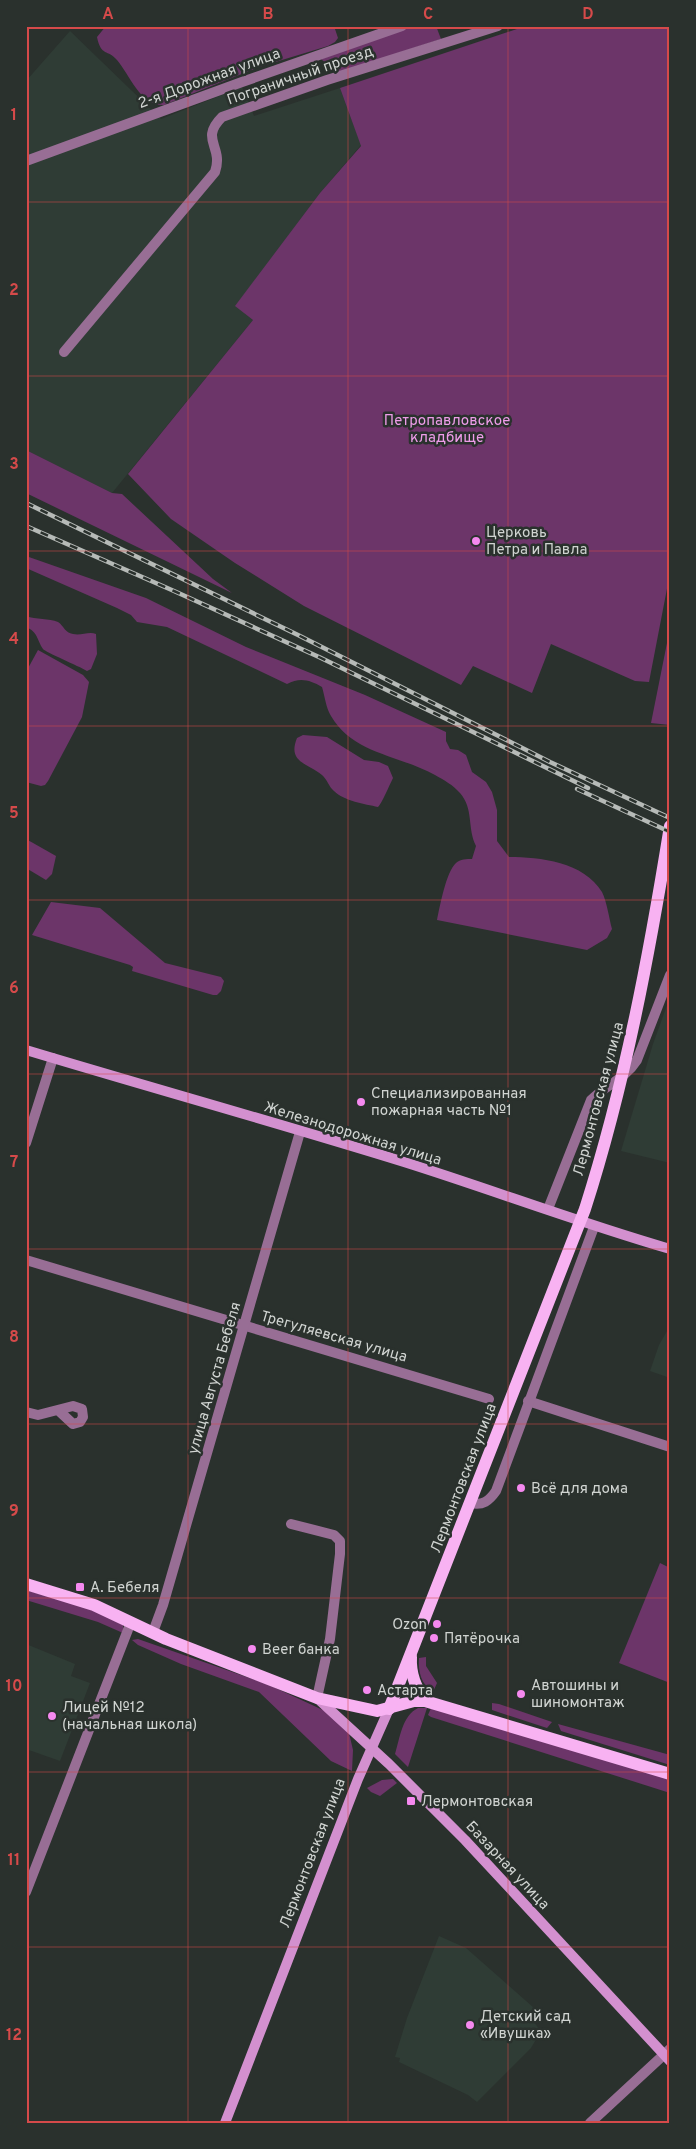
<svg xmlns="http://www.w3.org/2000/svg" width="696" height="2149" font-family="Overpass,sans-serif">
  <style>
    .built { fill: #2f3c35 }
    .green { fill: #6c3569 }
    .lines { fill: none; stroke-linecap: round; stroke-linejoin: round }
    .street { stroke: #986e95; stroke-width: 10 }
    .secondary { stroke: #d390cf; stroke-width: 10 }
    .primary { stroke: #f8b2f2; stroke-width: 12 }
    .rail-casing { stroke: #b6bab7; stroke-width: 4.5 }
    .rail { stroke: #2a312d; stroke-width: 2.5; stroke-dasharray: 8; stroke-linecap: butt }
    .grid { fill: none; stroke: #d54a4a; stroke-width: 1; stroke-opacity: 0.55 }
    .poi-dot { fill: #f589ef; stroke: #2a312d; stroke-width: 2 }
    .labels { text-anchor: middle; stroke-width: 5; stroke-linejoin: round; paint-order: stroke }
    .street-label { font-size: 15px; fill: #d0d4d1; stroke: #2a312d }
    .park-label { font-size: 15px; fill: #ef9cea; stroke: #2a312d }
    .poi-label { font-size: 15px; fill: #d0d4d1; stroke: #2a312d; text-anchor: start }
    .neatline { fill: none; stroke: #d54a4a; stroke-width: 2 }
    .grid-label { font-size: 16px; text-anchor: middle; font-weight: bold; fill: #d54a4a }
  </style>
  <rect width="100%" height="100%" fill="#2a312d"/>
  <!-- built -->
  <g class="built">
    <polygon points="70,31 161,119 242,87 254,116 340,88 361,145 320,193 236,306 253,320 112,493 26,450 26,81"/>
    <polygon points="670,997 670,1163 621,1151 653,1044"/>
    <polygon points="670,1326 670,1378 650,1371 659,1345"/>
    <polygon points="26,1644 75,1664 71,1676 90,1683 60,1761 26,1749"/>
    <polygon points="439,1936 466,1948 534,2008 527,2014 541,2031 531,2048 477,2102 468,2095 399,2062 400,2058 395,2057 407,2018"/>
  </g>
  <!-- green -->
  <g class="green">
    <path d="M106,26H334L338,38L335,42L328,46L259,67L164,105C140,106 130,75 117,60C108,49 101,57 97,37Z"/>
    <polygon points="414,26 436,26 441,39 337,73 321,59"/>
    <polygon points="526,26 670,26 670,573 649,682 635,681 551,644 532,693 473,666 461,685 304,606 235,563 171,519 128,474 253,320 235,306 320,193 361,146 340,88"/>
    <polygon points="26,450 112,493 122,494 213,579 232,593 26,493"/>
    <path d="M26,556L146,598L246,647L365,695L446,732V741L450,749L458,750L466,755L472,772L486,782L492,792L497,810V841L509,857C540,857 584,862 602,892C607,902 609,918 612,929L607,938L587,950L437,920C440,906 446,872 456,863C460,859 467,859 472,859L476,846C467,828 474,809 460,793C453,785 444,780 435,775C399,755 353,754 331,716C326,708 325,697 322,687C310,680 300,677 287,684L167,627L137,622L131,615L117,608L26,568Z"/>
    <path d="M26,616C36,620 49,618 58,622C64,626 65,633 73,634C81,636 89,631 96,634L97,654L91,669L87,671C79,666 45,652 43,649C37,640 38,632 26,627Z"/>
    <polygon points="670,628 670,725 651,723"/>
    <polygon points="38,650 83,675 89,682 82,717 48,781 45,785 41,786 26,782 26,672"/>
    <path d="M303,735L327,737L364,760L379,762L388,766L393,778C389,786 382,803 378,807C365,804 344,801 334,791C329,787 327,779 322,775C308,763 287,763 297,738Z"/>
    <polygon points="26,839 56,856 52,874 46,880 26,868"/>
    <polygon points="51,902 100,908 165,963 221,977 224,981 221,991 217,995 213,995 132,971 133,967 130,965 32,935"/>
    <polygon points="660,1563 670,1568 670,1683 619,1663"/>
    <polygon points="26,1590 101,1612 123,1625 123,1633 98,1622 26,1600"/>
    <polygon points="138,1639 267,1684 325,1711 349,1733 353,1750 352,1771 331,1761 259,1692 181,1664 138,1645 132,1640"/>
    <path d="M426,1657V1666L437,1683L433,1692C421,1684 418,1672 419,1658Z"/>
    <polygon points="492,1703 499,1704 552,1722 547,1728 492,1710"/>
    <path d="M418,1708H427L408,1767L395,1754C400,1738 402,1716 418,1708Z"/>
    <polygon points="431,1708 670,1779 670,1793 431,1717 428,1715"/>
    <polygon points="558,1724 663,1753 670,1755 670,1765 561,1731"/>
    <polygon points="393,1779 397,1783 380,1796 371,1792 367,1788 382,1780"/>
  </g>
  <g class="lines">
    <!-- street -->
    <g class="street">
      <polyline points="26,161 242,82 402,26"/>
      <path d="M64,352L215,172C224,146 199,140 222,117L327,80L498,26"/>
      <polyline points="26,1143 53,1058"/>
      <path d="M548,1209L591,1100C606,1085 625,1079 637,1060L670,975"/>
      <polyline points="26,1260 489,1399"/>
      <polyline points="528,1401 670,1447"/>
      <polyline points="26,1412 38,1415 73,1406 82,1409 83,1417 80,1422 73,1424 58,1410"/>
      <path d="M470,1503C483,1506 489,1501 496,1491L594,1227"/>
      <polyline points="291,1524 334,1535 340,1541 340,1554 330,1639 317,1698"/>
      <polyline points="153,1632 163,1605 300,1132"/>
      <polyline points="26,1892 131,1622"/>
      <polyline points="590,2123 670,2049"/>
    </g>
    <!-- secondary -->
    <g class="secondary">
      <path d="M26,1050C152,1088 278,1123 404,1162C493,1190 580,1223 670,1249"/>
      <polyline points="317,1698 389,1764 465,1840 670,2061"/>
      <polyline points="225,2123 358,1779 389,1709"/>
    </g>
    <!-- primary -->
    <g class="primary">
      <polyline points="26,1584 94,1605 166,1639 317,1698 377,1711 414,1701 425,1701 670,1774"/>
      <path d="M411,1657C410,1675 416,1687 425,1701"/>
      <path d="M389,1709L585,1209C625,1084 649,956 670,826"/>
    </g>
    <!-- rail casing -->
    <g class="rail-casing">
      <g id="rail">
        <polyline points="26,503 298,635 550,762 670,818"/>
        <polyline points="26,526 174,591 319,657 588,788"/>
        <polyline points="577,789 670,832"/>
      </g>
    </g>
    <!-- rail -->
    <use href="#rail" class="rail"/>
  </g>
  <!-- grid -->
  <path class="grid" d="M188,26V2123M348,26V2123M508,26V2123M26,202H670M26,376H670M26,551H670M26,726H670M26,900H670M26,1074H670M26,1249H670M26,1424H670M26,1598H670M26,1772H670M26,1947H670"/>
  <!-- markers -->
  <g class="poi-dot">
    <circle cx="476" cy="541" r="5"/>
    <circle cx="361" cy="1102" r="5"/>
    <circle cx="521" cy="1488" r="5"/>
    <rect x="75" y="1582" width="10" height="10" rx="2.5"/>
    <circle cx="437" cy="1624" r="5"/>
    <circle cx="434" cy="1638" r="5"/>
    <circle cx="252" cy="1649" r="5"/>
    <circle cx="367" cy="1690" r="5"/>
    <circle cx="521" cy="1694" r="5"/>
    <circle cx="52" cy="1716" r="5"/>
    <rect x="406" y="1796" width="10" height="10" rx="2.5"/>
    <circle cx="470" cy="2025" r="5"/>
  </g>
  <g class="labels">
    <!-- street labels -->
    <g class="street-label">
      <text transform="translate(300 75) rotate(-19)" y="5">Пограничный проезд</text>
      <text transform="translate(209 78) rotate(-20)" y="5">2-я Дорожная улица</text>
      <text transform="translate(598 1099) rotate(-75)" y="5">Лермонтовская улица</text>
      <text transform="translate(353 1133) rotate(17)" y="5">Железнодорожная улица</text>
      <text transform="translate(334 1336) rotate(16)" y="5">Трегуляевская улица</text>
      <text transform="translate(214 1378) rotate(-74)" y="5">улица Августа Бебеля</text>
      <text transform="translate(463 1478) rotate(-69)" y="5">Лермонтовская улица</text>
      <text transform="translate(312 1853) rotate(-69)" y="5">Лермонтовская улица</text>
      <text transform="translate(508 1865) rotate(47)" y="5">Базарная улица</text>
    </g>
    <!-- park labels -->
    <g class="park-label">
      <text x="447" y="425">Петропавловское<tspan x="447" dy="17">кладбище</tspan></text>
    </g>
    <!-- poi labels -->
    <g class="poi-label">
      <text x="486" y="537">Церковь<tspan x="486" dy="17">Петра и Павла</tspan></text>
      <text x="371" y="1098">Специализированная<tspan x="371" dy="17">пожарная часть №1</tspan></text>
      <text x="531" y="1493">Всё для дома</text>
      <text x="90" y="1592">А. Бебеля</text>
      <text x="427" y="1629" text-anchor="end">Ozon</text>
      <text x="444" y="1643">Пятёрочка</text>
      <text x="262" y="1654">Beer банка</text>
      <text x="531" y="1690">Автошины и<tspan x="531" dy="17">шиномонтаж</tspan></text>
      <text x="377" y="1695">Астарта</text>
      <text x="62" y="1712">Лицей №12<tspan x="62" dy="17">(начальная школа)</tspan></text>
      <text x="421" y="1806">Лермонтовская</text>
      <text x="480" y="2021">Детский сад<tspan x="480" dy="17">«Ивушка»</tspan></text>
    </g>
  </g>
  <!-- border -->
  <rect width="696" height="2149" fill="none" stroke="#2a312d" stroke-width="55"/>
  <rect x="28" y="28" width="640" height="2094" class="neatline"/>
  <g class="grid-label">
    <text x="108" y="19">A</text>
    <text x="268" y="19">B</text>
    <text x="428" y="19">C</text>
    <text x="588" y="19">D</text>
    <text x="14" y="120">1</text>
    <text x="14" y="295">2</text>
    <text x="14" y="469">3</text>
    <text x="14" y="644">4</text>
    <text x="14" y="818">5</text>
    <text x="14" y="993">6</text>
    <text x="14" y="1167">7</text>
    <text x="14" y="1342">8</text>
    <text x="14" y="1516">9</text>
    <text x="14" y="1691">10</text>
    <text x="14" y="1865">11</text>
    <text x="14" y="2040">12</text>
  </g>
</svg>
